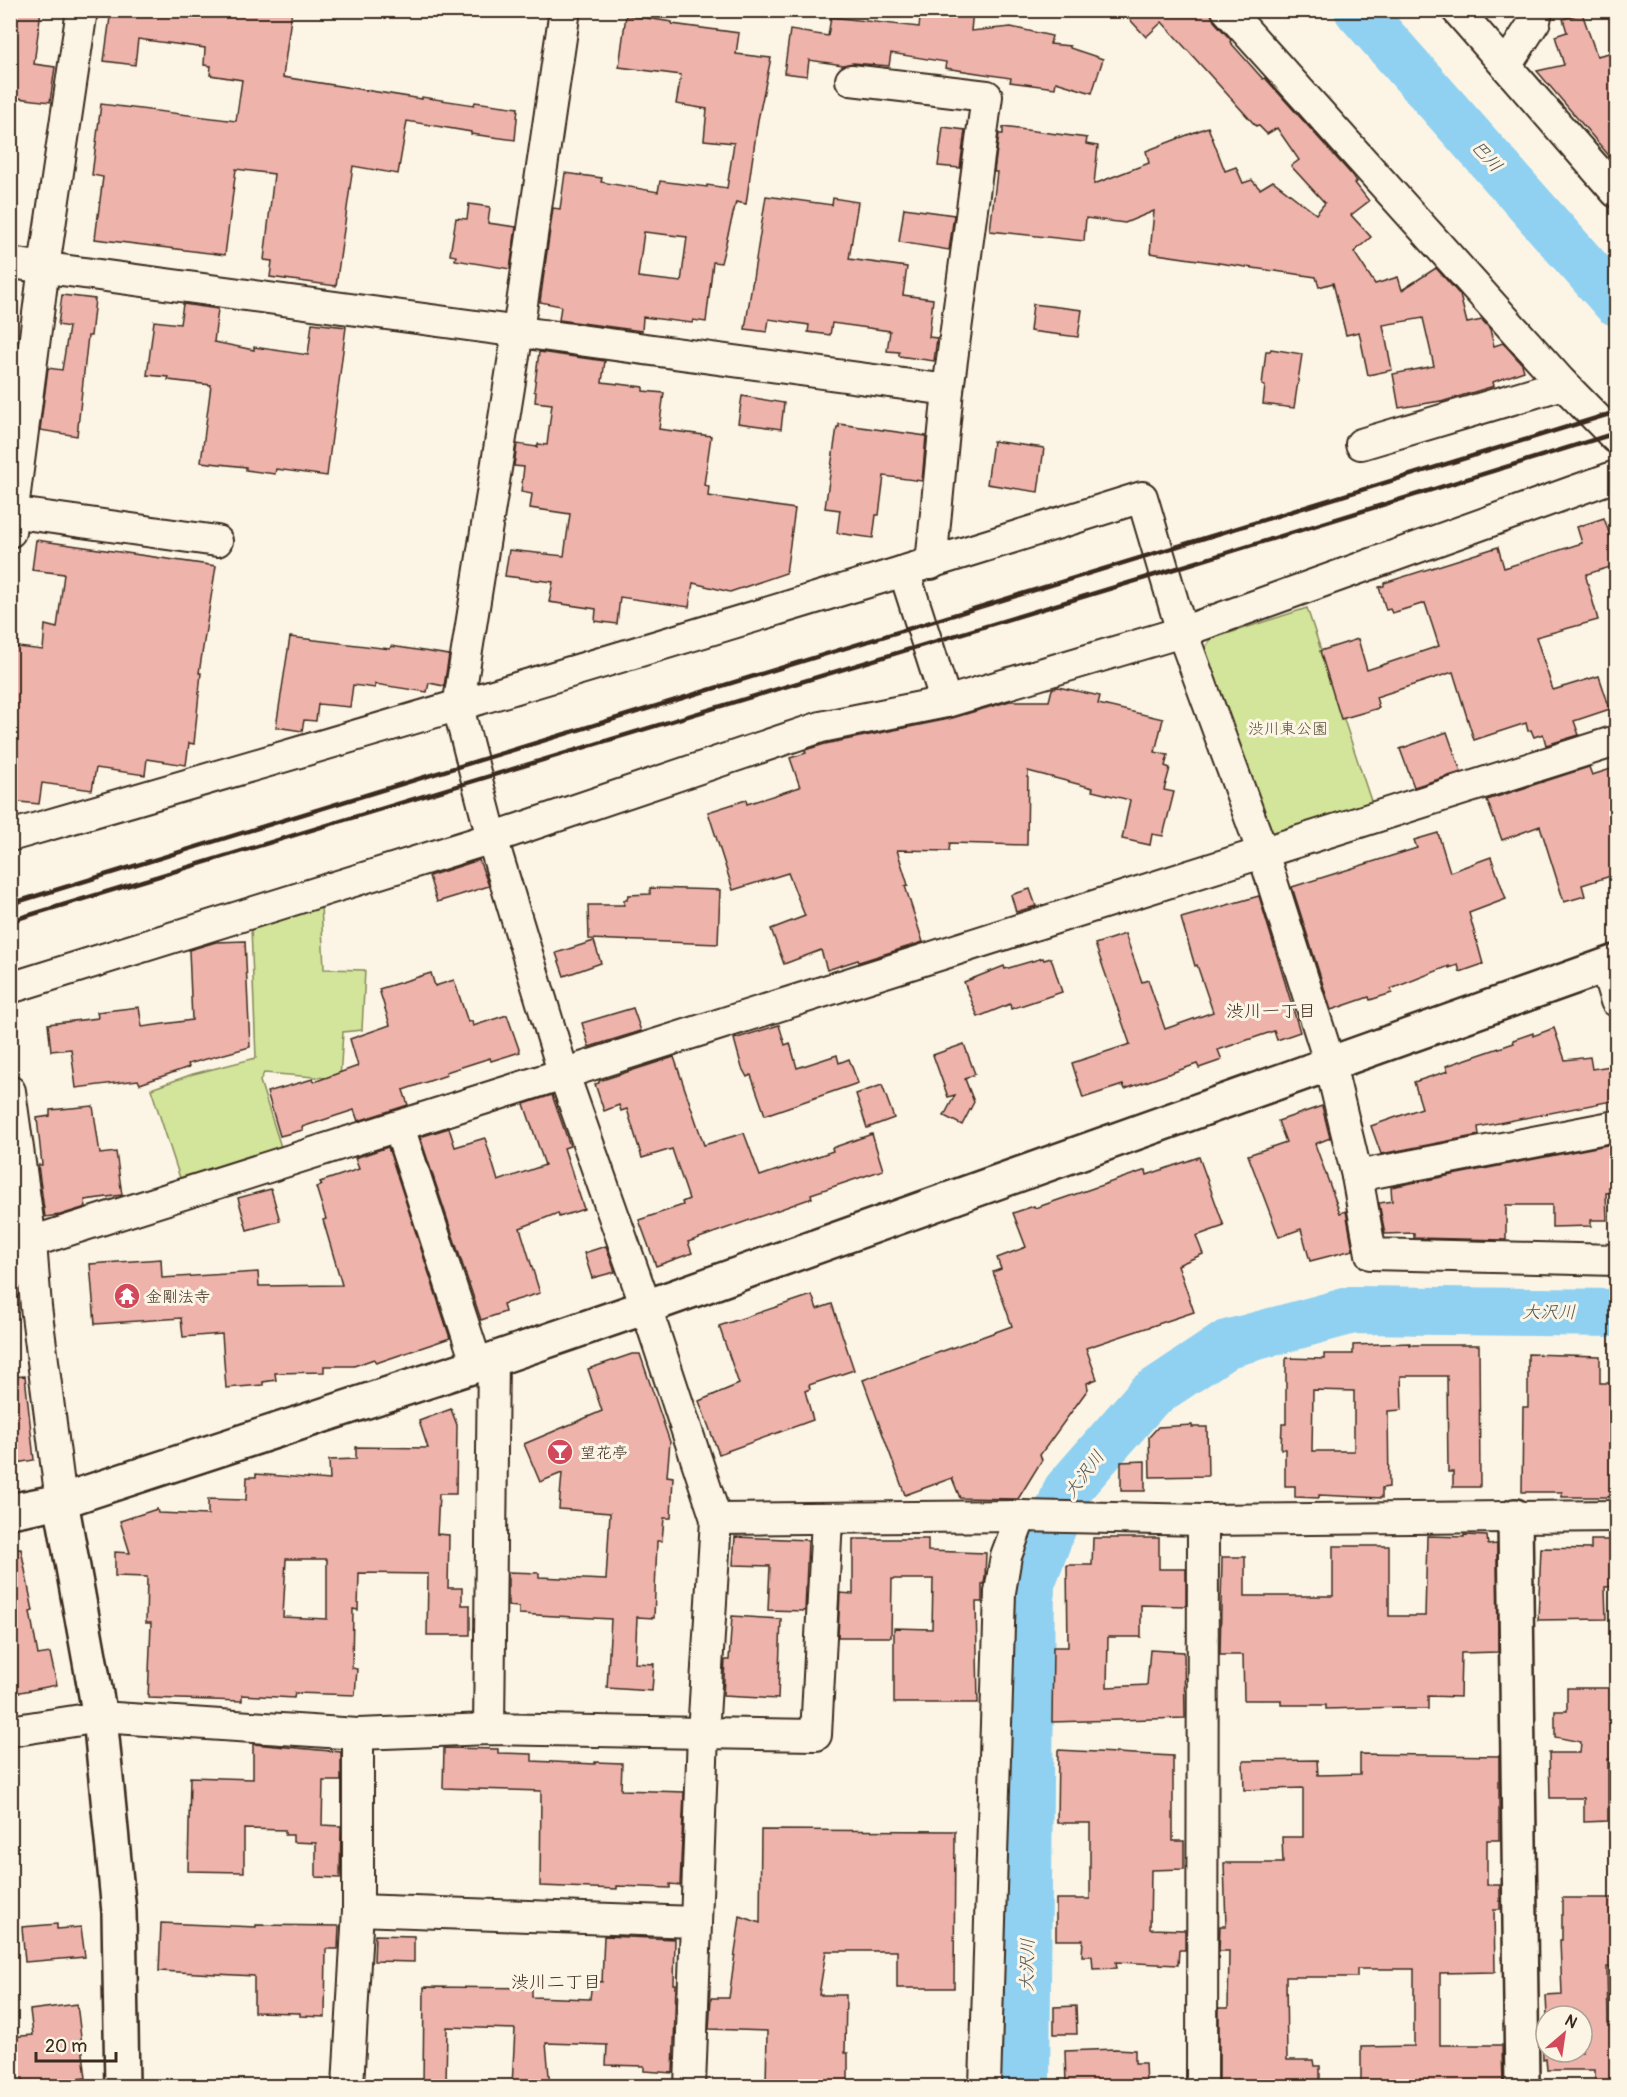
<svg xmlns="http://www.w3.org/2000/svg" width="1627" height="2097" font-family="Pangolin,'Klee One',sans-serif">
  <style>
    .green { fill: #d2e59a; stroke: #86885c; stroke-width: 1.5 }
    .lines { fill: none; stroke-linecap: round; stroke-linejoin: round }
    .river { stroke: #90d1f1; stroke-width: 48 }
    .building { fill: #eeb3ab; stroke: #3b2a1e; stroke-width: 1.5; fill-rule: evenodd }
    .street-casing { stroke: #3b2a1e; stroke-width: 34 }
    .secondary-casing { stroke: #3b2a1e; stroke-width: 38 }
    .street { stroke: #fcf5e5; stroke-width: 30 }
    .secondary { stroke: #fcf5e5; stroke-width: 33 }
    .rail { stroke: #3b2a1e; stroke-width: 4.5 }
    .labels { text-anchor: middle; stroke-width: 6; stroke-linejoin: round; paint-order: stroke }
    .park-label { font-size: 16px; fill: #594f37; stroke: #fcf5e5 }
    .poi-label { font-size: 16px; fill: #3b2a1e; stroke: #fcf5e5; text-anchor: start }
    .water-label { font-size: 18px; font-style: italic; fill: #505453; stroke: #fcf5e5 }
    .neighbourhood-label { font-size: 18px; fill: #3b2a1e; stroke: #fcf5e5 }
  </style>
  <rect width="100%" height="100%" fill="#fcf5e5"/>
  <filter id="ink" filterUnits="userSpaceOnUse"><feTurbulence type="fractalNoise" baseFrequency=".0167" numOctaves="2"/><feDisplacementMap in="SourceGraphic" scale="12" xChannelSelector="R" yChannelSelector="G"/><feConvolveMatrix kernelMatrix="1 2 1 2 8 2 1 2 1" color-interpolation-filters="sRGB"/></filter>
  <g filter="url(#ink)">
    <!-- green -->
    <g class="green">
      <polygon points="1307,608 1373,807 1280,837 1264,830 1204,649 1211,639"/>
      <polygon points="321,904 324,969 365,970 362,1030 343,1032 340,1079 264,1073 260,1081 281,1147 181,1181 151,1089 193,1074 256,1058 251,927"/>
    </g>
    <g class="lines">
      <!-- river -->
      <g class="river">
        <polyline points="1358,10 1616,302"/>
        <polyline points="1026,2086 1031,1583 1067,1490 1149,1396 1227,1344 1353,1310 1616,1313"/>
      </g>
    </g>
    <!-- building -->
    <g class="building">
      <polygon points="10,10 41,10 34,64 55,67 50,102 10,97"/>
      <polygon points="111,10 292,10 283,77 422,99 422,97 474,105 475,102 518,108 515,140 471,134 471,132 407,121 398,174 353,166 336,286 270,277 272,261 264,260 274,174 236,169 225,255 95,239 103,177 92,175 101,104 236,121 242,80 210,75 211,66 204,65 205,48 138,39 135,65 104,61"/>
      <polygon points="921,10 973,10 971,31 1011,27 1052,36 1050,44 1070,46 1070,48 1103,59 1092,93 1056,82 1055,88 1010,82 1011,78 945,68 946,62 891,53 889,66 853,63 843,65 809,60 807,76 784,73 790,30 828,36 831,17 919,27"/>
      <polygon points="1121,10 1210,10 1214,21 1231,40 1230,42 1263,79 1265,78 1351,174 1357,182 1355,183 1369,201 1351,215 1371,237 1354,252 1375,284 1398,277 1402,290 1436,268 1460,295 1467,323 1482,320 1490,329 1494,346 1503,343 1522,364 1524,371 1493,382 1494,386 1441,402 1441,401 1399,408 1393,374 1434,366 1423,318 1383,325 1392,370 1368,375 1359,332 1346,335 1333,283 1319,287 1316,277 1150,253 1154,211 1125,223 1086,218 1084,241 990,231 997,172 994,172 999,134 1003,134 1003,127 1087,138 1086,144 1098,146 1094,184 1149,163 1146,151 1208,127 1225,171 1236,167 1243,183 1252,180 1260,189 1273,181 1316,214 1325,203 1291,166 1299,160 1277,128 1267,134 1258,125 1256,126 1162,22 1146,37"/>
      <polygon points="1582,13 1597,56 1617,51 1617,165 1537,71 1564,65 1555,36 1567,32 1563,19"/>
      <path d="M626,15L672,22V24L739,33L736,54L771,58L758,120L746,204L736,202L721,263L713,262L706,322L693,320L692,323L643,317L642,331L559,320L561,306L540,302L553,208L560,209L565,173L602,178L601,182L658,192L660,181L707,187V185L727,188L734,143L704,140L707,109L676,104L681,75L619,67ZM644,232L687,237L681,282L638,277Z"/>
      <polygon points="943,127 965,130 960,168 938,166"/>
      <polygon points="766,196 832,205 833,198 858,202 849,259 907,267 903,295 933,299 929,337 937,338 934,361 899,356 899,352 887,351 890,331 832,323 830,335 808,332 809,325 769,319 767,332 745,329"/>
      <polygon points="469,204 490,207 488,223 516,227 510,269 455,260 456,256 450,255 456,218 467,219"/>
      <polygon points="904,208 954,215 949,250 899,242"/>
      <polygon points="62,295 95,299 91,336 88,336 77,436 40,430 48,368 62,370 69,327 58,325"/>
      <polygon points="183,304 218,309 214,342 254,350 254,347 308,355 312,323 346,327 327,476 276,469 275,474 246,470 246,467 201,462 211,385 168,380 169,377 147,375 154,321 180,324"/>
      <polygon points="1033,304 1082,310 1078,337 1030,331"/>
      <polygon points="1271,349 1302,354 1294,408 1263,404 1265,386 1262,385 1266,351 1270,351"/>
      <polygon points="539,352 605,361 602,382 643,387 643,391 664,393 659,429 711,436 704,485 709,486 708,496 795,509 786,573 730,592 693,583 689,607 620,597 617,624 595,621 596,609 549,602 553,582 505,576 509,550 564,556 570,514 530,508 532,494 521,492 524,467 514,466 517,444 537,447 538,444 547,445 552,404 535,402 536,392 534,391"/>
      <polygon points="742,396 784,403 781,429 738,423"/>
      <polygon points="839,424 926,436 922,481 884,476 879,515 876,515 873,538 837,533 840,510 825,508 837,427 839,427"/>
      <polygon points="993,441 1044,448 1038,492 987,484"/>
      <polygon points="1604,518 1617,556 1617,565 1587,574 1586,577 1598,620 1536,637 1553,690 1599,676 1610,709 1574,721 1579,735 1546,745 1543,734 1534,737 1531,730 1528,731 1526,723 1474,740 1453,672 1376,697 1379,708 1341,719 1320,651 1358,639 1367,670 1439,646 1425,603 1392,613 1390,609 1386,610 1379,587 1384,586 1384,583 1498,547 1504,568 1582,543 1577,527"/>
      <polygon points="36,540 216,566 199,673 201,673 194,744 189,743 186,765 147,759 145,775 96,768 92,790 42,783 39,804 10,801 10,646 43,650 45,625 57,628 64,574 32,570"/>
      <polygon points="290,637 390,649 391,646 449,655 444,686 429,683 427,692 375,684 375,688 353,685 350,707 318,704 316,721 304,720 302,731 276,727"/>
      <polygon points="1058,687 1100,696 1098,704 1163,719 1155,752 1168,755 1165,766 1170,768 1164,790 1174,792 1163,836 1152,834 1150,845 1122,839 1130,800 1092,791 1093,788 1028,771 1027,845 950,843 949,851 897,850 908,885 905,886 923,942 859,962 858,960 827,970 821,950 784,964 771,929 805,916 788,873 733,890 708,812 746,800 747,804 800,787 790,758 806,753 805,750 825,744 949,719 1010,701 1049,701 1052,689"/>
      <polygon points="1447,732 1461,772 1414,787 1400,749"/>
      <polygon points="1589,767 1592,775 1617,767 1617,874 1582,885 1585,896 1564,902 1540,826 1502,840 1487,800"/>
      <polygon points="1438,833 1450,872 1491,857 1506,899 1469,913 1483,964 1460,972 1458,965 1449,968 1449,966 1391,989 1392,993 1370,1000 1369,997 1331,1010 1292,887 1417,848 1414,840"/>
      <polygon points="479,860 489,886 437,902 429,876"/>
      <polygon points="650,888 720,890 718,944 589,939 588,905 624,905 624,900 627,900 628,895 650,894"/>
      <polygon points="1030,889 1036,906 1016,912 1011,895"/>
      <polygon points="1259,896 1300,1032 1277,1040 1274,1031 1218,1050 1222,1060 1199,1068 1197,1064 1125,1089 1123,1085 1083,1098 1072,1063 1130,1044 1095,944 1125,934 1142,982 1148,980 1165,1029 1213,1012 1197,965 1195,966 1181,918"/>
      <polygon points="245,941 250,1047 188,1064 189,1067 140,1084 138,1080 76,1088 71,1049 51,1051 48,1024 98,1018 97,1012 139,1007 142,1027 192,1020 189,950 216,942"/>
      <polygon points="594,941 601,963 564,976 556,953"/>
      <polygon points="1043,958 1044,960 1051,958 1062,992 1011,1009 1010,1004 978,1017 964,982 1004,966 1005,969"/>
      <polygon points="431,973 435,986 454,980 468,1022 472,1021 473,1026 507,1015 520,1052 491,1061 490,1058 446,1072 447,1075 403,1090 408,1105 358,1121 354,1110 302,1127 303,1130 280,1136 267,1092 313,1079 314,1082 358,1066 350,1039 390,1025 379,989"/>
      <polygon points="633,1008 641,1031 589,1047 582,1023"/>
      <polygon points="779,1025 785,1045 790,1043 797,1068 837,1055 839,1063 849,1059 858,1083 765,1115 751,1075 747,1077 742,1068 734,1039"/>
      <polygon points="1554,1028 1565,1060 1590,1057 1592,1069 1617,1065 1617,1100 1478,1127 1479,1135 1381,1154 1371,1126 1422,1108 1414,1082 1448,1071 1446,1066 1514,1043 1513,1040 1533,1033 1533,1036"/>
      <polygon points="964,1044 975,1074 965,1079 974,1102 962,1125 944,1116 955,1095 948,1097 933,1055"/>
      <polygon points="674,1057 704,1145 744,1133 760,1176 833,1151 832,1148 872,1134 883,1170 811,1194 812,1198 688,1242 692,1253 656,1266 639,1220 683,1205 682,1202 689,1199 672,1149 642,1158 627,1109 621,1111 619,1105 604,1111 595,1084 599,1083 599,1081"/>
      <polygon points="882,1085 894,1118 867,1128 856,1094"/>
      <polygon points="552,1095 570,1146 564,1148 584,1209 559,1217 558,1213 520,1228 540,1293 503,1304 505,1312 481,1320 420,1137 449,1128 455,1147 485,1138 498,1181 545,1165 524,1104"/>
      <polygon points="93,1106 100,1154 116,1152 122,1195 85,1200 86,1207 60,1215 45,1217 38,1165 42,1165 37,1118 50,1116 50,1110"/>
      <polygon points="1322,1106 1330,1138 1315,1144 1340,1213 1346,1211 1353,1250 1310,1261 1301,1229 1279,1237 1248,1155 1286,1142 1278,1121"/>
      <polygon points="1617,1143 1617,1192 1606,1193 1607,1220 1591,1220 1591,1226 1552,1227 1552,1205 1506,1205 1506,1240 1414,1238 1414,1233 1385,1234 1379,1203 1392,1201 1391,1187"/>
      <polygon points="388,1147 450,1338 376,1363 374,1359 354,1366 324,1366 324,1372 275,1373 276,1380 263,1382 263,1385 226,1388 222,1334 183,1337 181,1318 95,1324 90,1264 161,1259 162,1278 258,1272 259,1286 342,1285 323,1220 326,1219 316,1187 322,1185 320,1182 359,1169 355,1158"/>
      <polygon points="1199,1157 1224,1226 1196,1236 1203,1254 1178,1265 1194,1312 1086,1348 1097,1379 1087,1383 1088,1389 1040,1455 1042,1460 1018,1499 960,1498 952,1478 905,1495 863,1380 1012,1326 993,1272 1001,1269 997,1258 1026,1247 1013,1213 1034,1206 1035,1208 1146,1170 1147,1175"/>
      <polygon points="271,1189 280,1221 247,1230 238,1198"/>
      <polygon points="606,1246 615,1272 592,1278 584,1253"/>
      <polygon points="812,1295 817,1309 832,1304 854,1370 809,1385 810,1389 805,1391 813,1420 719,1454 699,1401 739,1384 719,1326"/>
      <path d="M1410,1343V1345H1479L1480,1487H1453V1472H1448L1447,1376H1401L1402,1410L1388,1411L1389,1487L1382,1488V1498L1319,1495V1498L1295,1497V1486H1285V1449H1281L1282,1424H1286V1358L1324,1359V1354H1353V1345ZM1313,1390L1354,1391V1451H1312Z"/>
      <polygon points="632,1354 640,1354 670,1442 667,1476 673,1477 671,1518 664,1518 662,1541 657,1541 654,1618 637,1617 635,1663 654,1664 652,1691 607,1688 611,1619 519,1614 519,1607 508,1606 508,1572 539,1573 539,1577 606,1580 610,1513 559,1509 562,1473 540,1482 524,1444 602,1411 588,1369"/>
      <polygon points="1528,1354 1600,1356 1600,1383 1617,1383 1617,1497 1562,1497 1562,1492 1522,1492 1523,1407 1528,1407"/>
      <polygon points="25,1376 34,1460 10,1464 10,1377"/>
      <path d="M451,1409L457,1425L456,1494H439L437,1534L449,1535L448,1588H462V1605H470V1635H427L428,1574L359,1573L358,1610L353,1609L352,1668L357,1669L355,1695L295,1693L294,1698L242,1695V1701L148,1698L151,1623H146L147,1577L115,1576V1552L130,1553L120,1521L157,1509L158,1513L208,1515V1499L246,1500L247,1477H256V1474L330,1480L329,1460L356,1459V1447L428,1448L419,1421ZM286,1559H327V1619L283,1617Z"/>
      <polygon points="1192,1425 1192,1427 1207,1427 1208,1476 1150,1477 1149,1437 1158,1427"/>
      <polygon points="1145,1461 1145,1491 1121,1491 1121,1462"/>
      <polygon points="1464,1535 1487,1536 1488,1545 1497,1544 1498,1652 1461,1653 1460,1697 1428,1696 1428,1709 1404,1709 1404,1707 1326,1709 1326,1705 1281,1705 1281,1700 1244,1700 1243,1655 1220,1655 1222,1557 1245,1557 1245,1596 1333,1596 1333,1546 1389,1546 1389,1616 1425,1616 1427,1536 1464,1537"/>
      <polygon points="735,1537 808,1540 805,1611 768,1610 770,1566 733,1565"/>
      <polygon points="1093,1538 1159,1538 1159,1569 1186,1569 1186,1606 1141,1605 1141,1637 1108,1637 1107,1687 1147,1685 1150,1650 1184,1652 1185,1718 1052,1722 1053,1647 1068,1647 1067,1565 1092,1565"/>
      <polygon points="853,1539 928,1539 928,1551 986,1553 985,1577 984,1584 982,1584 982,1602 976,1602 978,1703 894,1703 894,1628 932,1629 933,1579 892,1579 891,1637 838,1637 840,1593 853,1594"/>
      <polygon points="1591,1540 1617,1540 1617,1586 1605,1587 1606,1619 1538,1620 1541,1548 1591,1549"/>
      <polygon points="21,1549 33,1611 30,1612 38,1655 50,1653 57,1685 10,1694 10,1550"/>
      <polygon points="732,1616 781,1619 778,1699 723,1696 725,1660 729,1660"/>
      <polygon points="1567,1688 1617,1688 1617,1758 1608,1759 1608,1821 1584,1822 1584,1798 1550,1798 1549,1753 1580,1753 1581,1742 1555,1737 1555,1711 1567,1711"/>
      <polygon points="253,1744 341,1752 341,1781 323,1781 322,1825 341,1826 340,1878 316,1877 316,1843 293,1842 293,1835 285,1835 285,1830 244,1829 244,1872 188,1871 190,1777 253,1779"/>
      <polygon points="444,1748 498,1749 498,1753 532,1754 532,1761 595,1764 595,1762 622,1763 621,1790 684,1792 680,1885 670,1884 670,1888 617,1886 617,1889 540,1886 541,1791 443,1788"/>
      <polygon points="1058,1750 1173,1756 1173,1841 1184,1841 1184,1869 1151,1870 1150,1929 1185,1930 1185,1950 1179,1950 1178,1965 1116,1962 1117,1968 1093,1969 1092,1956 1082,1956 1083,1940 1056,1940 1056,1899 1090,1899 1090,1823 1057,1823"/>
      <polygon points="1360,1754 1499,1756 1499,1840 1487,1840 1487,1885 1500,1885 1500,1909 1494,1909 1495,1972 1440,1973 1440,2045 1502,2045 1503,2086 1361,2086 1361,2047 1414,2046 1414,1969 1357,1969 1357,1977 1286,1977 1287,2060 1313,2060 1314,2066 1320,2066 1320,2086 1219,2086 1219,2008 1228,2008 1229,1951 1219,1951 1220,1926 1226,1926 1224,1863 1283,1863 1282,1837 1303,1837 1303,1788 1244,1790 1243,1761 1317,1760 1318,1775 1360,1774"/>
      <polygon points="761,1830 955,1831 954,1988 897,1988 897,1951 826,1951 819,1995 846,1995 845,2053 848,2053 848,2086 766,2086 767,2031 709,2029 711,1998 729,1998 740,1916 760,1923"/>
      <polygon points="1562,1898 1617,1898 1617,1967 1607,1967 1608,2023 1617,2023 1617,2086 1595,2086 1595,2070 1547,2070 1546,2058 1543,2059 1542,2022 1546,2022 1546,2052 1582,2052 1582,2016 1547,2016 1546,1996 1562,1995 1560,1940 1562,1940"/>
      <polygon points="161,1923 256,1927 256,1925 339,1926 338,1949 326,1949 325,2017 300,2016 300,2013 254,2012 254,1976 159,1971"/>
      <polygon points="57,1924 57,1929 81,1927 85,1957 25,1962 22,1927"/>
      <polygon points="375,1935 414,1936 414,1962 374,1961"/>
      <polygon points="604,1936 675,1939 674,1984 676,1984 673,2073 644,2071 644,2066 606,2065 607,2045 546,2043 550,2086 512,2086 515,2029 447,2027 446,2086 423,2086 424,1987 532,1988 532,1997 590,1999 592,1981 602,1982"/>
      <polygon points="77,2004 86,2078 67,2080 68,2086 24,2086 23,2078 10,2080 10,2037 33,2035 30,2010"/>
      <polygon points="1076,2006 1077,2034 1054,2034 1054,2007"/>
      <polygon points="1115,2049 1135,2050 1135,2063 1145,2063 1146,2086 1066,2086 1065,2051"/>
    </g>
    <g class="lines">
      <!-- street casing -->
      <g class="street-casing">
        <g id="street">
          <polyline points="565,10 518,331 458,707 492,838 564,1075 646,1307 716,1519 703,1734 690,2086"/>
          <polyline points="1227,10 1563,384 1616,438"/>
          <polyline points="1457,10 1616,192"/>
          <polyline points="1506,66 1535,21 1537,10"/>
          <polyline points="851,80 987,96 948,390 931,564"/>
          <polyline points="10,263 948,390"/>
          <polyline points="1361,444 1563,384"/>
          <polyline points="10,512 217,541"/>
          <polyline points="10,532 44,267 82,10"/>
          <polyline points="904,571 946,702"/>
          <path d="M10,836C389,727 767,615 1142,497L1182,632L1263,853L1330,1064L1357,1176L1371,1254L1616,1260"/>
          <polyline points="1605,965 1616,1001"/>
          <polyline points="10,988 492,838 821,727 946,702 1182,632 1616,476"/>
          <polyline points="10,1091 31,1242 36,1307 61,1501"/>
          <polyline points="399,1127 477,1365"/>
          <polyline points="1357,1176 1616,1126"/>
          <polyline points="31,1242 1616,741"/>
          <polyline points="716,1519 1021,1516 1203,1520 1616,1516"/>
          <polyline points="489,1729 493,1358"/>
          <polyline points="10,1731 100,1717 358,1734 489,1729 816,1735 827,1519"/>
          <polyline points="358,1910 695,1922"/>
          <polyline points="348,2086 358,1910 358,1734"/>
          <polyline points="985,2086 1000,1592 1006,1556 1021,1516"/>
          <polyline points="1202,2086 1203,1520"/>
        </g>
      </g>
      <!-- secondary casing -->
      <g class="secondary-casing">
        <g id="secondary">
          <polyline points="61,1501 100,1717 119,1912 122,2086"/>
          <polyline points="10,1511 61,1501 477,1365 646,1307 1616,962"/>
          <polyline points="1515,1516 1522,2086"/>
        </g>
      </g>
      <!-- street -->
      <use href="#street" class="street"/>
      <!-- secondary -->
      <use href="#secondary" class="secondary"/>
      <!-- rail -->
      <g class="rail">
        <polyline points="10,904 1616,412"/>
        <polyline points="10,921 1145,578 1616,433"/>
      </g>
    </g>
  </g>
  <!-- icons -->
  <defs>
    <g id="temple-disc" transform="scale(1.35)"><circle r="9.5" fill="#d1495b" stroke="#fcf5e5"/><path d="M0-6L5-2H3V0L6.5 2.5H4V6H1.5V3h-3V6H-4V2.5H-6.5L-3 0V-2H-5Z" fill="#fff"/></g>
    <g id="bar-disc" transform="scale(1.35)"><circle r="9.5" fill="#d1495b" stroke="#fcf5e5"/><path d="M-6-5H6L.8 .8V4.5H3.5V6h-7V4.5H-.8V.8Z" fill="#fff"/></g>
  </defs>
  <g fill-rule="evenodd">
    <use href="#temple-disc" x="127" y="1296"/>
    <use href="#bar-disc" x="560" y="1452"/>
  </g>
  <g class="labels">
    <!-- park labels -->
    <g class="park-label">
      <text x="1288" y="734">渋川東公園</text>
    </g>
    <!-- poi labels -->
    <g class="poi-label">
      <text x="146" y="1302">金剛法寺</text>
      <text x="580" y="1458">望花亭</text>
    </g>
    <!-- water labels -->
    <g class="water-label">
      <text transform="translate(1487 156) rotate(48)" y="6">巴川</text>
      <text x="1549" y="1318">大沢川</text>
      <text transform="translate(1084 1474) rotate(-53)" y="6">大沢川</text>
      <text transform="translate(1027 1965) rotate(-89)" y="6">大沢川</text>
    </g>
    <!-- neighbourhood labels -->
    <g class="neighbourhood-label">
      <text x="1271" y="1017">渋川一丁目</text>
      <text x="556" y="1988">渋川二丁目</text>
    </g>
  </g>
  <!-- margin -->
  <rect width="1627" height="2097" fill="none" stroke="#fcf5e5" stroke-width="36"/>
  <rect x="18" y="18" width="1591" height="2061" fill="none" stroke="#3b2a1e" stroke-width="2" filter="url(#ink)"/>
  <!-- north arrow -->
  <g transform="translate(1564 2034) rotate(29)"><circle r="28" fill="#fcf5e5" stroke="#afa495" stroke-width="1.5"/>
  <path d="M0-4.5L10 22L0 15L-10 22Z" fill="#d1495b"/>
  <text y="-9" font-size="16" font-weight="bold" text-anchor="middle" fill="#3b2a1e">N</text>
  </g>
  <!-- scale -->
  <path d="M36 2052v9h80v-9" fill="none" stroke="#3b2a1e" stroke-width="3"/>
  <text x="45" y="2052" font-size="18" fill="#3b2a1e" stroke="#fcf5e5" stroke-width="4.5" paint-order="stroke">20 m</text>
</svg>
